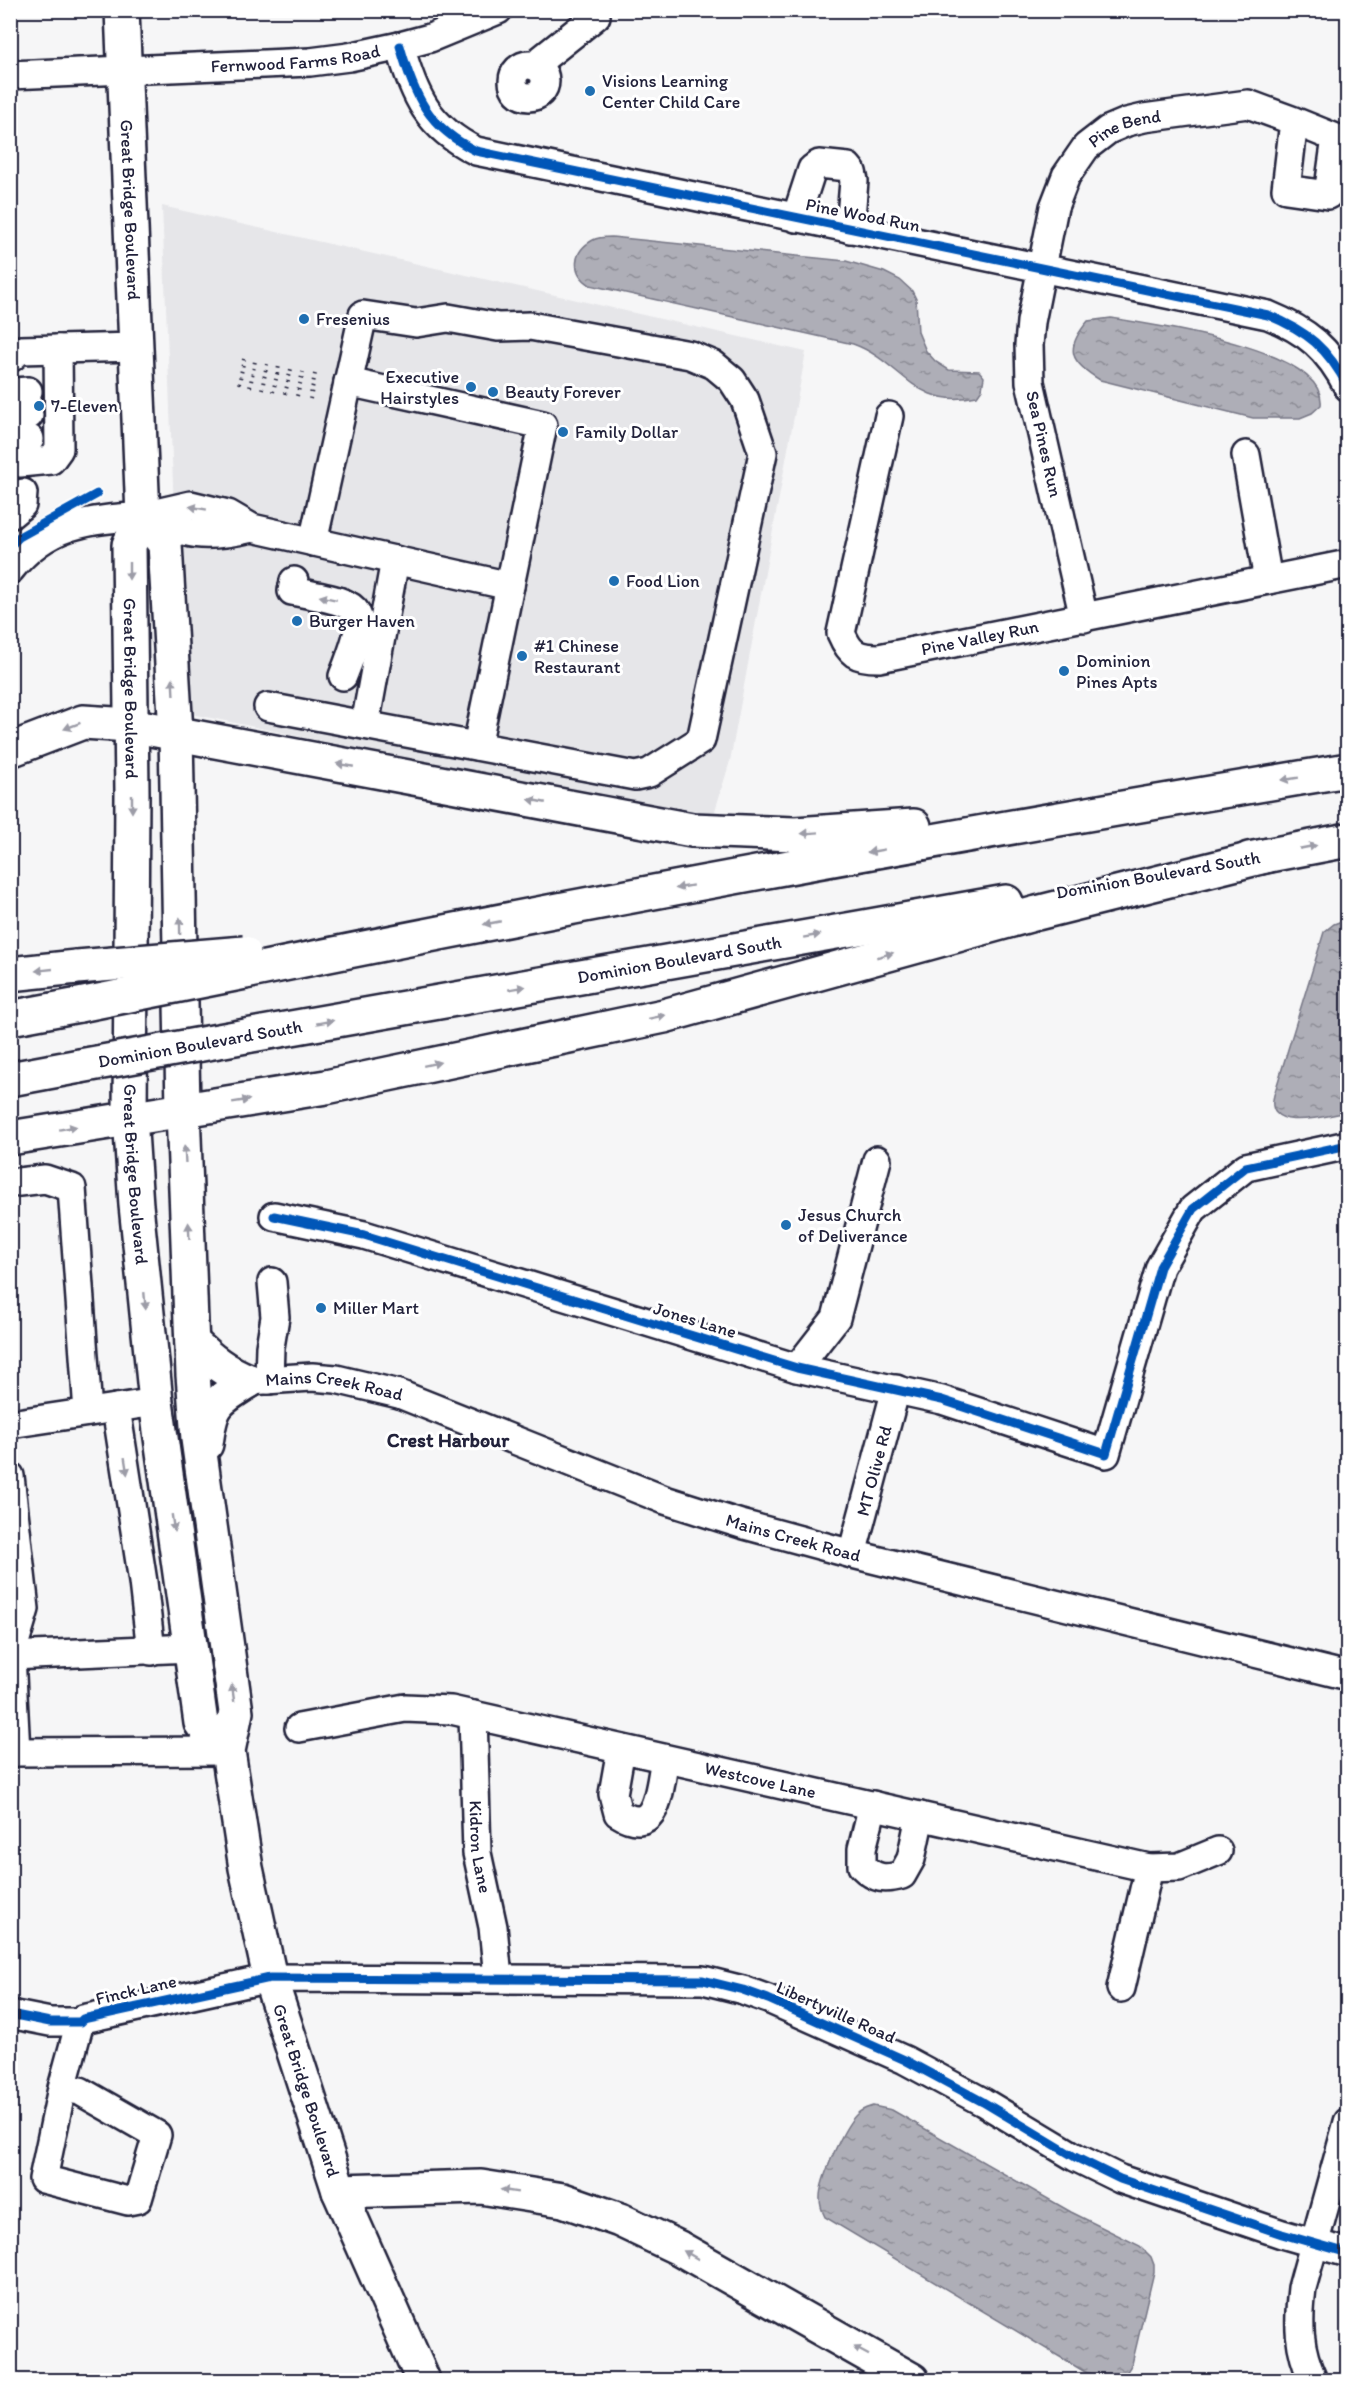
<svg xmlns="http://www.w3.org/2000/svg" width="1358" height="2391" font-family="Itim,sans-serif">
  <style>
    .built { fill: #e6e6e9 }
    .water { fill: url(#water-ripples); stroke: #767685; stroke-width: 1.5 }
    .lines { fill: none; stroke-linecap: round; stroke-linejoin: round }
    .minor-casing { stroke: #22223b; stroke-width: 32 }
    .major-casing { stroke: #22223b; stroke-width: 38 }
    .highway-casing { stroke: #22223b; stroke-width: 38 }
    .path { stroke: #22223b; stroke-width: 4; stroke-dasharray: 1.5 4.5; stroke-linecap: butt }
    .minor { stroke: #fff; stroke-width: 27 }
    .major { stroke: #fff; stroke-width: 33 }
    .highway { stroke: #fff; stroke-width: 33 }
    .highway-bridge-casing { stroke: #22223b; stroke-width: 38; stroke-linecap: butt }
    .highway-bridge { stroke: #fff; stroke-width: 33 }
    .cycleway-casing { stroke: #fff; stroke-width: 13 }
    .cycleway { stroke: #0057b8; stroke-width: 9 }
    .oneway { fill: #9c9ca7 }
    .poi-dot { fill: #1f6fb2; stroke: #fff; stroke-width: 2 }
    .labels { text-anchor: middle; stroke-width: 6; stroke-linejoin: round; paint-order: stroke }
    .street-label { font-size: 18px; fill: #22223b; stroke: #fff }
    .poi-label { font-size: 18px; fill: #22223b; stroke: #fff; text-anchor: start }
    .neighbourhood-label { font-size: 20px; font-weight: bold; fill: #22223b; stroke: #fff }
  </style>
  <defs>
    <pattern id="water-ripples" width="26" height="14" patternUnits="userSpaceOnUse" patternTransform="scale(1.5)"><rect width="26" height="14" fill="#aeaeb7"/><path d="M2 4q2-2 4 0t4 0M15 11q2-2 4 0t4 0" fill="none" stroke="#8d8d96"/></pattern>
  </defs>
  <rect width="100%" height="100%" fill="#f6f6f7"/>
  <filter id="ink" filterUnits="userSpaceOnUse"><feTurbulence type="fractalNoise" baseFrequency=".0167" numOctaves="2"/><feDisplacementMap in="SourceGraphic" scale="12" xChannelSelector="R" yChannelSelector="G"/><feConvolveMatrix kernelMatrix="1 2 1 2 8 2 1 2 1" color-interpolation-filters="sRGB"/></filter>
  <g filter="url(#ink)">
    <!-- built -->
    <polygon class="built" points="162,206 806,352 730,761 714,814 490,776 182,712"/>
    <!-- water -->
    <g class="water">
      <path d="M612,237L846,261L884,272L900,280L912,291L916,299L918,332L926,351L936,362L949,370L979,371L984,377L982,389L977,396C913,410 903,362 853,344L590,285C570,272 573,251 593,240C598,237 606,237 612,237Z"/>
      <path d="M1111,318C1152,325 1327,348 1321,405L1312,413L1300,418H1253L1100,380C1070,362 1064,349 1088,321Z"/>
      <path d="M1347,919V1112C1329,1115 1263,1135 1274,1095L1324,932L1334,924Z"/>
      <path d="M873,2106L892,2110L1071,2212L1140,2246L1151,2257L1154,2265V2272L1132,2364L1126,2373L1106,2380L1085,2372L825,2217C822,2211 820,2206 820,2199C819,2181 844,2126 857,2114C862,2109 867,2108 873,2106Z"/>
    </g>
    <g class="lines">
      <!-- minor casing -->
      <g class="minor-casing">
        <g id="minor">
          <path d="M400,46C414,96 428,127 476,151L1268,315C1307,331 1328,348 1348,387"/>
          <circle cx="529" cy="81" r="16"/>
          <polyline points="536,67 542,59 596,16 593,10"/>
          <path id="s1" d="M10,75L310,62L349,57L400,46L430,38L498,10"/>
          <polyline points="796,218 812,169 819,164 848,167 852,172 854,181 850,229"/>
          <polyline points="12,357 20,350 136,347"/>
          <polyline points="348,382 543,425 477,746"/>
          <polyline points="15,392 28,391"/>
          <polyline points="17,415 29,415"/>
          <path id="s2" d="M889,416L841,633C850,654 856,658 879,658L1348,564"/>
          <polyline points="18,439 30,439"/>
          <polyline points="1246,455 1268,580"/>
          <polyline points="20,463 51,460 59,449 58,349"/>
          <polyline points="10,515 22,505 23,493"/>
          <path d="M252,528C201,540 190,535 143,516L191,505L228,514L252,528L510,586"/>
          <path d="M10,570C47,523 88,520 143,516"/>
          <path d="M294,581L292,591C364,605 372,603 343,676"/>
          <path id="s3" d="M1084,618L1030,382L1029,345L1031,322L1054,207L1066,176L1086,147L1108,130L1127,122L1144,118L1248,104L1294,121L1286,189L1328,195L1336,138L1294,121"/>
          <polyline points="268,707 635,776 649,773 701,740 763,453 745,400 732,380 714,365 690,355 530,326 498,327 448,318 416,323 363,315 313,542"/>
          <polyline points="365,725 395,560"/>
          <polyline points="10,1183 45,1179 72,1188 88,1412"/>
          <polyline points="274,1216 364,1235 797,1368 942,1400 1106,1454 1160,1267 1193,1209 1246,1167 1348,1145"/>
          <polyline points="797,1368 836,1318 877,1160"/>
          <polyline points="269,1380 270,1347 275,1317 272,1282"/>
          <path id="s4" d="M249,1381L312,1377L336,1379L399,1394L665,1500L741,1524L852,1554L1348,1676"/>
          <polyline points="116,1408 143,1582 151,1651"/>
          <polyline points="10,1424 156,1402"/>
          <polyline points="10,1476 25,1609 11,1656 16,1752"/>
          <path id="s5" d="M852,1554L896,1389"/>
          <polyline points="11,1656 190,1648"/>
          <path id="s6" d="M473,1715L477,1853L493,1927L498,1978"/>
          <path id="s7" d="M299,1728L405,1708L451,1710L1149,1868L1179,1867L1218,1851"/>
          <path d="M621,1749L613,1794L618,1813C659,1839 659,1787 665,1759"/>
          <polyline points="10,1752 228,1751"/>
          <path d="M873,1805L862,1849V1866C875,1879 885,1880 902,1875L911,1859L920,1816"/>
          <polyline points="1121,1988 1149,1868"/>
          <polyline points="10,2014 50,2022 80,2022 83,2019 270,1978 703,1980 743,1990 768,1999 905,2060 983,2102 1075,2157 1120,2179 1282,2234 1348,2253"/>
          <polyline points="62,2088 80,2091 157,2135 138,2199 128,2201 43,2179 62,2088 80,2022"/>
          <path d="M1313,2380C1298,2348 1298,2323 1302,2288L1348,2122"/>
        </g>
      </g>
      <!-- major casing -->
      <g class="major-casing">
        <g id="major">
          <path id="s8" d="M122,10L143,516L129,545L132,793L130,1117L136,1205L156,1402L201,1723L228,1751"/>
          <path id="s9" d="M143,516L165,544L176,733L183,1110L193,1375L198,1439L236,1712L228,1751L246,1868L270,1978L339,2191L423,2380"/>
          <path d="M192,1342C210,1359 225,1372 249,1381"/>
          <path d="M206,1444C211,1404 215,1402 249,1381"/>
        </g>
      </g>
      <!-- highway casing -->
      <g class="highway-casing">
        <g id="highway">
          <polyline points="10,750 83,722 130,725 692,830 795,834 914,826"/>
          <polyline points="1249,859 1348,840"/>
          <path d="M245,972C611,897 979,831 1348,770"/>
          <polyline points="10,974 77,967"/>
          <polyline points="10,1018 79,1005"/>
          <path id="s10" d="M246,1036L1006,902"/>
          <polyline points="10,1079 80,1066"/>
          <polyline points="10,1138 326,1087 664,1016 1037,913 1269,855"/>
          <polyline points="339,2191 481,2187 563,2200 620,2220 679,2248 912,2380"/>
        </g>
      </g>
      <!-- path -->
      <g class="path">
        <polyline points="239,384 244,359"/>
        <polyline points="250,387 255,361"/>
        <polyline points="262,389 267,364"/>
        <polyline points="273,392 279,366"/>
        <polyline points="285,394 291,369"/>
        <polyline points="297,396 303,372"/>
        <polyline points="310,399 315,374"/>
      </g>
      <!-- minor -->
      <use href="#minor" class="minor"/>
      <!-- major -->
      <use href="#major" class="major"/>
      <!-- highway -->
      <use href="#highway" class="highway"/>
      <!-- highway-bridge casing -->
      <g class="highway-bridge-casing">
        <g id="highway-bridge">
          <polyline points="77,967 244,953"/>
          <polyline points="79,1005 245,972"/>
          <polyline points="80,1066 246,1036"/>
        </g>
      </g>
      <!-- highway-bridge -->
      <use href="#highway-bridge" class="highway-bridge"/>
      <!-- cycleway casing -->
      <g class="cycleway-casing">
        <g id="cycleway">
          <path d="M400,46C414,96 428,127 476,151L1268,315C1307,331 1328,348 1348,387"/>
          <polyline points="10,546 19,537 97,494"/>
          <polyline points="274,1216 364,1235 797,1368 942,1400 1106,1454 1160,1267 1193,1209 1246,1167 1348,1145"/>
          <polyline points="10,2014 50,2022 80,2022 83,2019 270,1978 703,1980 743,1990 768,1999 905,2060 983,2102 1075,2157 1120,2179 1282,2234 1348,2253"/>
        </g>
      </g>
      <!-- cycleway -->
      <use href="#cycleway" class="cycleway"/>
    </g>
    <!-- one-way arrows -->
    <defs><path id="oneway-solid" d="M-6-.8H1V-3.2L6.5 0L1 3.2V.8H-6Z" transform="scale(1.5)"/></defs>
    <g class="oneway">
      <use href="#oneway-solid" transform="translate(198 508) rotate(-170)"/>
      <use href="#oneway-solid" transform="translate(129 571) rotate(90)"/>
      <use href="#oneway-solid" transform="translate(328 598) rotate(-168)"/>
      <use href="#oneway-solid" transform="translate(173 687) rotate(-93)"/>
      <use href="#oneway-solid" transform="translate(72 726) rotate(159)"/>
      <use href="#oneway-solid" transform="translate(345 765) rotate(-169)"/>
      <use href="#oneway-solid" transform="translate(1290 779) rotate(171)"/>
      <use href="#oneway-solid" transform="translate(537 801) rotate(-169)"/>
      <use href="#oneway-solid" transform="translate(132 804) rotate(90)"/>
      <use href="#oneway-solid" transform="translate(810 833) rotate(176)"/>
      <use href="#oneway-solid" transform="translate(1308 847) rotate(-11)"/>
      <use href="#oneway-solid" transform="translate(876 851) rotate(170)"/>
      <use href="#oneway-solid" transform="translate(684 887) rotate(170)"/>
      <use href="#oneway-solid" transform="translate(492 923) rotate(169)"/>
      <use href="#oneway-solid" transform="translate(180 926) rotate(-91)"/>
      <use href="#oneway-solid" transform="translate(812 936) rotate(-10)"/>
      <use href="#oneway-solid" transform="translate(885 955) rotate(-15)"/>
      <use href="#oneway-solid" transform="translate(44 970) rotate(174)"/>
      <use href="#oneway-solid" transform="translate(517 988) rotate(-10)"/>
      <use href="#oneway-solid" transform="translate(657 1017) rotate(-12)"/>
      <use href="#oneway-solid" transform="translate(325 1022) rotate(-10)"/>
      <use href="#oneway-solid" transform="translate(432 1064) rotate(-12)"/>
      <use href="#oneway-solid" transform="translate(241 1101) rotate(-9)"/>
      <use href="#oneway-solid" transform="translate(68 1128) rotate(-10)"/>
      <use href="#oneway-solid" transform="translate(185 1154) rotate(-93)"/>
      <use href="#oneway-solid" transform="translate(189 1231) rotate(-93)"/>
      <use href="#oneway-solid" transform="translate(145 1301) rotate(85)"/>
      <use href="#oneway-solid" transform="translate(126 1466) rotate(81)"/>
      <use href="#oneway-solid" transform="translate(173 1523) rotate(82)"/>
      <use href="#oneway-solid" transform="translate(233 1693) rotate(-98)"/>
      <use href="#oneway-solid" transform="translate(509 2191) rotate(-171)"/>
      <use href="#oneway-solid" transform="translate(691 2255) rotate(-150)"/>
      <use href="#oneway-solid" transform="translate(861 2351) rotate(-152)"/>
    </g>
  </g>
  <!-- markers -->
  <g class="poi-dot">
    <circle cx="590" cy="91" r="6"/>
    <circle cx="304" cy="319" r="6"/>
    <circle cx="471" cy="387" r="6"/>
    <circle cx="493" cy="392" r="6"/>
    <circle cx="39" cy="406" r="6"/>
    <circle cx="563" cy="432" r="6"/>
    <circle cx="614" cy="581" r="6"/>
    <circle cx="297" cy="621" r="6"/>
    <circle cx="522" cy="656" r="6"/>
    <circle cx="1064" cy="671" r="6"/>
    <circle cx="786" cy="1225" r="6"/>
    <circle cx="321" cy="1308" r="6"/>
  </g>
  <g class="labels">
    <!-- street labels -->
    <g class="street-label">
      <text dy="6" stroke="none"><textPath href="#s1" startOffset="286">Fernwood Farms Road</textPath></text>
      <text dy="6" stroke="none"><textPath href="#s3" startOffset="532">Pine Bend</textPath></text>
      <text dy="6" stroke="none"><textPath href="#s8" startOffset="200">Great Bridge Boulevard</textPath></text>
      <text transform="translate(863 215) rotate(11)" y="6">Pine Wood Run</text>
      <text transform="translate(1044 444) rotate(77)" y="6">Sea Pines Run</text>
      <text dy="6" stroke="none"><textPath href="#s2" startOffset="375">Pine Valley Run</textPath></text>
      <text dy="6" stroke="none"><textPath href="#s8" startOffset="682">Great Bridge Boulevard</textPath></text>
      <text transform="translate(1158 875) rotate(-10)" y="6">Dominion Boulevard South</text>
      <text dy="6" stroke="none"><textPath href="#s10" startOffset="440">Dominion Boulevard South</textPath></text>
      <text transform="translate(200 1044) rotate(-10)" y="6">Dominion Boulevard South</text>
      <text dy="6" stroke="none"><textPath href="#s8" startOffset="1168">Great Bridge Boulevard</textPath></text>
      <text transform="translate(695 1320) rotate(17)" y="6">Jones Lane</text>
      <text dy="6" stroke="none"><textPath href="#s4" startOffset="86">Mains Creek Road</textPath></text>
      <text dy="6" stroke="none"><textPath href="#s5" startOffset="86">MT Olive Rd</textPath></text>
      <text dy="6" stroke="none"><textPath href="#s4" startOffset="572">Mains Creek Road</textPath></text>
      <text dy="6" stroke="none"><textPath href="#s7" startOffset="471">Westcove Lane</textPath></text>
      <text dy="6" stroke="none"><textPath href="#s6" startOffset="132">Kidron Lane</textPath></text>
      <text transform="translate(136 1990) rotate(-13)" y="6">Finck Lane</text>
      <text transform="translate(836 2012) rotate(24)" y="6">Libertyville Road</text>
      <text dy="6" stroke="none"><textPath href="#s9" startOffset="1596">Great Bridge Boulevard</textPath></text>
    </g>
    <!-- poi labels -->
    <g class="poi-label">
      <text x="602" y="87">Visions Learning<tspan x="602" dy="21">Center Child Care</tspan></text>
      <text x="316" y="325">Fresenius</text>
      <text x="459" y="383" text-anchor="end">Executive<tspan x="459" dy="21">Hairstyles</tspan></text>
      <text x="505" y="398">Beauty Forever</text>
      <text x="51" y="412">7-Eleven</text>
      <text x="575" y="438">Family Dollar</text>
      <text x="626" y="587">Food Lion</text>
      <text x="309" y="627">Burger Haven</text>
      <text x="534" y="652">#1 Chinese<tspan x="534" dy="21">Restaurant</tspan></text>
      <text x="1076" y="667">Dominion<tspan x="1076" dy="21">Pines Apts</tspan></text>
      <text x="798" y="1221">Jesus Church<tspan x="798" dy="21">of Deliverance</tspan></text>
      <text x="333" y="1314">Miller Mart</text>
    </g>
    <!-- neighbourhood labels -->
    <g class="neighbourhood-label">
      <text x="448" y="1447">Crest Harbour</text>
    </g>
  </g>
  <!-- margin -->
  <rect width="1358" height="2391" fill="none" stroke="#fff" stroke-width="36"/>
  <rect x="18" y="18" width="1322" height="2355" fill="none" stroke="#22223b" stroke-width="2" filter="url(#ink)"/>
</svg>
